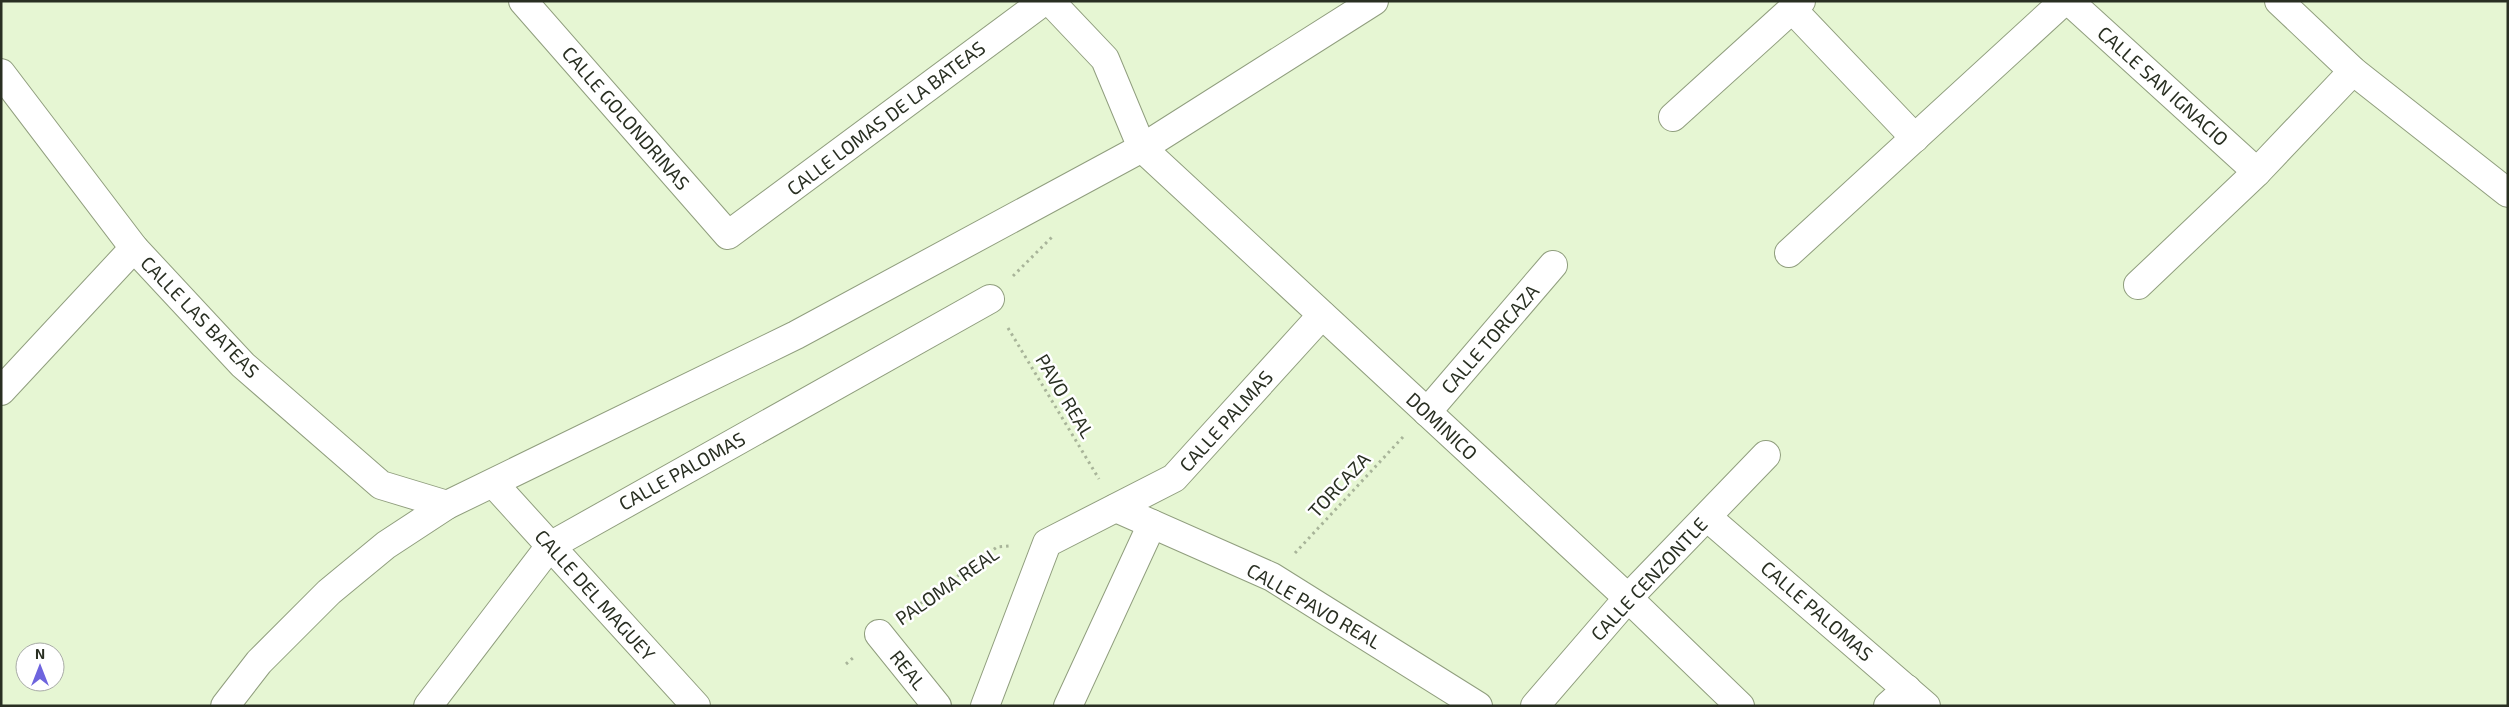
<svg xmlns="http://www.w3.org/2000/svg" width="2509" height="707" font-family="'Exo 2',sans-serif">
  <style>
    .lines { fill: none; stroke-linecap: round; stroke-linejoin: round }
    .minor-casing { stroke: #909e7e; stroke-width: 30 }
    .path { stroke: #a8b499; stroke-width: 3; stroke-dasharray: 2.5 4; stroke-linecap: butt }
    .minor { stroke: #fff; stroke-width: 28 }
    .labels { text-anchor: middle; stroke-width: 5; stroke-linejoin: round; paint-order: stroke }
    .street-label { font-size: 19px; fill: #292f22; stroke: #fff }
  </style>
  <rect width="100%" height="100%" fill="#e6f6d3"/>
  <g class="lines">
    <!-- minor casing -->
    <g class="minor-casing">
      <g id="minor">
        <polyline points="523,1 728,235 1044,1"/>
        <polyline points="1050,1 1105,59 1142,148 1628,598 1740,706"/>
        <polyline points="2069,1 2257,172"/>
        <polyline points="2279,1 2353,71 2508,193"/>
        <polyline points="1792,9 1915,138"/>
        <polyline points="1,73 134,248 243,365 381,485 447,505"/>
        <polyline points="1673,117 1801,1"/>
        <polyline points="1789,253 2064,1"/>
        <polyline points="2138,285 2257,172 2353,71"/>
        <polyline points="1,391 134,248"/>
        <polyline points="1427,412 1553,265"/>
        <polyline points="494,484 696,706"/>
        <polyline points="1116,508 1272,577 1478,706"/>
        <polyline points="1707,517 1926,706"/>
        <polyline points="879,634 937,706"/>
        <polyline points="225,706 259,662 329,592 386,545 447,505 796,335 1142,148 1374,1"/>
        <polyline points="428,706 550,546 990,299"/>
        <polyline points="985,706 1047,543 1174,478 1322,315"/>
        <polyline points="1068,706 1152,524"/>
        <polyline points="1535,706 1628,598 1766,455"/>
        <polyline points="1888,706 1907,689"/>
      </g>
    </g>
    <!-- path -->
    <g class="path">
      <polyline points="1013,276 1053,236"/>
      <polyline points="1008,328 1099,479"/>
      <polyline points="1295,553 1403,437"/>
      <polyline points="905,615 997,547 1009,546"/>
      <polyline points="846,664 854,657"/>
    </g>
    <!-- minor -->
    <use href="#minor" class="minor"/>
  </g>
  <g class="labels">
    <!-- street labels -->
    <g class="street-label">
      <text transform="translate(2163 86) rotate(42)" y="7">CALLE SAN IGNACIO</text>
      <text transform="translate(626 118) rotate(49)" y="7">CALLE GOLONDRINAS</text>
      <text transform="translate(886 118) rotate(-37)" y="7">CALLE LOMAS DE LA BATEAS</text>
      <text transform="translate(200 317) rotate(46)" y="7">CALLE LAS BATEAS</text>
      <text transform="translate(1490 339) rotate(-49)" y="7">CALLE TORCAZA</text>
      <text transform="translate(1065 396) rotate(59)" y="7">PAVO REAL</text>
      <text transform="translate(1226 421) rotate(-48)" y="7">CALLE PALMAS</text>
      <text transform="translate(1442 426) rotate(43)" y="7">DOMINICO</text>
      <text transform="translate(682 471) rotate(-29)" y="7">CALLE PALOMAS</text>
      <text transform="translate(1339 485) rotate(-47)" y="7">TORCAZA</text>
      <text transform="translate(1649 579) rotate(-47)" y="7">CALLE CENZONTLE</text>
      <text transform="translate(947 586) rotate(-35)" y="7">PALOMA REAL</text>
      <text transform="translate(595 595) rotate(48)" y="7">CALLE DEL MAGUEY</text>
      <text transform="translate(1314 606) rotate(30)" y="7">CALLE PAVO REAL</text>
      <text transform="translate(1817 611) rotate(41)" y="7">CALLE PALOMAS</text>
      <text transform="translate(908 670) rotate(51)" y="7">REAL</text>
    </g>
  </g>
  <!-- border -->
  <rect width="2509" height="707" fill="none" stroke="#292f22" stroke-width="5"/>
  <!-- north arrow -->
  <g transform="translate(40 667)"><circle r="24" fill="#ffffff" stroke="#a9aca7"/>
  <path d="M0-4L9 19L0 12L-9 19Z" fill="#6e64de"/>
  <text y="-8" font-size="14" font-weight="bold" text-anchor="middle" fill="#292f22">N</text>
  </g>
</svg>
